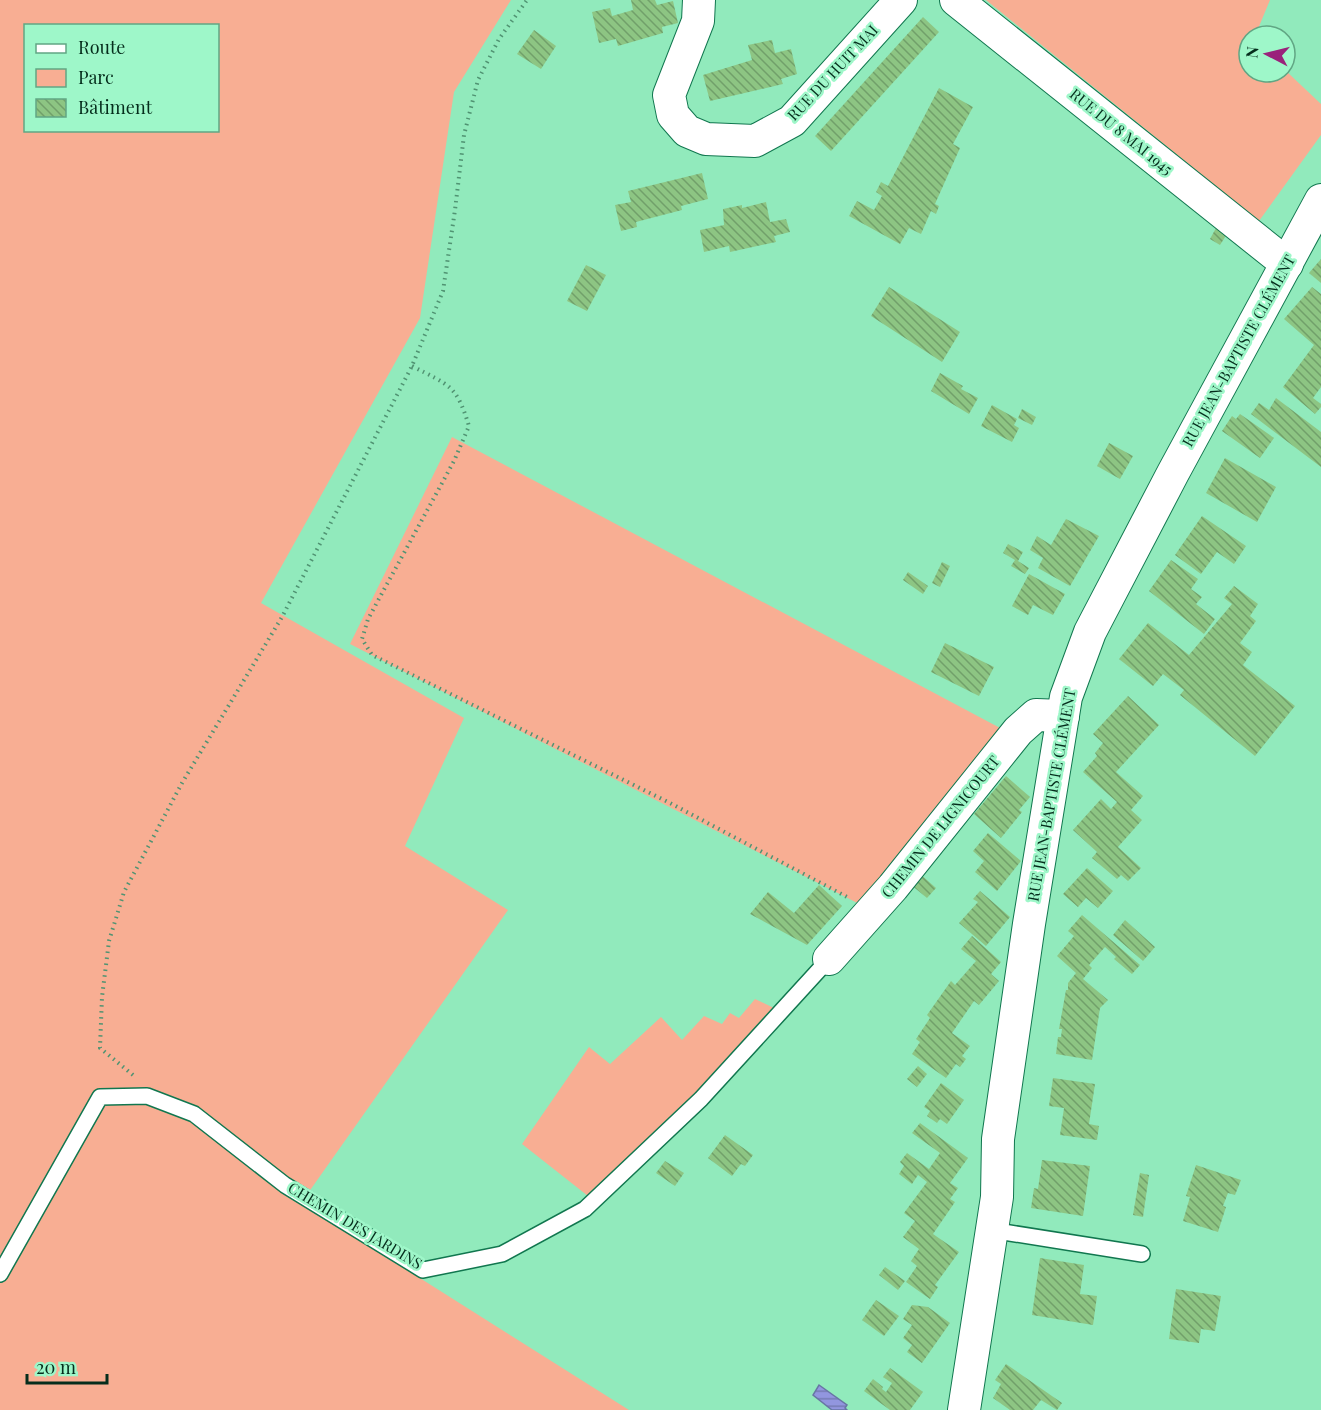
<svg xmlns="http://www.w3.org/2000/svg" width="1321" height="1410" font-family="'Playfair Display',serif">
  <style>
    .green { fill: #f8ae93; fill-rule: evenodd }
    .water { fill: url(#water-rules); stroke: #6876a4; stroke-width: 1.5 }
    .building { fill: url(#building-back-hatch) }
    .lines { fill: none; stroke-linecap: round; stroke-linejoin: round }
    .service-casing { stroke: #11774f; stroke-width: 18 }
    .minor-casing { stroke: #11774f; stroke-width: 34 }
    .path { stroke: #509372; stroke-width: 4; stroke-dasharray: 1.5 4.5; stroke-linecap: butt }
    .service { stroke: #fff; stroke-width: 15 }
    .minor { stroke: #fff; stroke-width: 32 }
    .labels { text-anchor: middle; stroke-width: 5; stroke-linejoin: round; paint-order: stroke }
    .street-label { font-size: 15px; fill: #052d1c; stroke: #9ef7c9 }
  </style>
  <defs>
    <pattern id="water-rules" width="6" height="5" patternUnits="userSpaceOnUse" patternTransform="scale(1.5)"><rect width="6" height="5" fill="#9296df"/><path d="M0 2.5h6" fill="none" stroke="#757bb4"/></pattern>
    <pattern id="building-back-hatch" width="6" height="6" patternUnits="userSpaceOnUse" patternTransform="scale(1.5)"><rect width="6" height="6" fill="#8dc583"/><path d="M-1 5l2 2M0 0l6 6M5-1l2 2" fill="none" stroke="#71a06a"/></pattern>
  </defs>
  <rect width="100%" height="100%" fill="#91eabc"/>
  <!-- green -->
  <g class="green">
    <path d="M0,0H511L454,92L420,318L261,603L464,718L405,846L508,910L301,1203L629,1410H0ZM26,26H218V130H26Z"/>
    <polygon points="986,0 1270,0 1255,36 1249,36 1249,72 1285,72 1285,70 1321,104 1321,135 1259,221"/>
    <polygon points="452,437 1002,729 873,911 350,644"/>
    <polygon points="755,999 774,1008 675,1116 588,1196 522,1144 589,1047 610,1064 661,1017 682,1040 704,1016 722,1024 730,1013 739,1018"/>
  </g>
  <!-- water -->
  <polygon class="water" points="819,1385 847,1405 845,1408 847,1410 832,1410 813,1395"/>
  <!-- building -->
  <g class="building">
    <polygon points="631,0 655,0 657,5 673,1 678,23 662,27 663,33 618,46 616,39 599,43 592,12 610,8 612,16 633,10"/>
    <polygon points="923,17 939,32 831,151 815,136"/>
    <polygon points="534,30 556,46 541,69 517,54"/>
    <polygon points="772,40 775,53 791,49 797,74 781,79 783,84 710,101 703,75 752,60 748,45"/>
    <polygon points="939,88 973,107 953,144 960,148 935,204 939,206 936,214 931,211 921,234 909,228 900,244 849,216 857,201 874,210 882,196 876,192 881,182 888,186"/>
    <polygon points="702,173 708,199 681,206 682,210 636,222 637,227 621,231 615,205 631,202 628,191"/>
    <polygon points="766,202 770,222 786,219 790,232 774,236 776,242 730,252 729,246 704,252 700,230 724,225 723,209 742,205 742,208"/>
    <polygon points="1216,228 1227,234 1220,245 1210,239"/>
    <polygon points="1321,259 1321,283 1309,273"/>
    <polygon points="586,265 606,275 587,311 567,301"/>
    <polygon points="889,287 960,332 942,362 871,316"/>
    <polygon points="1312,287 1321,294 1321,387 1313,398 1321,404 1321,407 1315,414 1283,387 1314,345 1284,319"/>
    <polygon points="940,373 963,386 961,389 978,398 969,414 931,391"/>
    <polygon points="1276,398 1321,432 1321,467 1251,414 1259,403 1269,410"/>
    <polygon points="992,405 1017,419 1014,425 1019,428 1012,442 981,426"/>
    <polygon points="1022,409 1036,417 1032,425 1018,418"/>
    <polygon points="1240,414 1274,438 1260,458 1222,431 1232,416 1236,419"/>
    <polygon points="1109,443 1133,456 1120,479 1097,466"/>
    <polygon points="1225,458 1276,487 1257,522 1206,493"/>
    <polygon points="1202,516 1246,546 1234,564 1217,552 1201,574 1175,555"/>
    <polygon points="1066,519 1099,536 1070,586 1038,568 1043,558 1030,550 1037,536 1051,545"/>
    <polygon points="1008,544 1023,552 1018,561 1029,568 1025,574 1011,566 1015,560 1003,553"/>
    <polygon points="1171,560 1198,579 1191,589 1202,597 1196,604 1215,619 1204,634 1149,591"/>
    <polygon points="942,562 950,566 940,587 932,583"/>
    <polygon points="908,572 928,586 923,594 903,580"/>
    <polygon points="1029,574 1065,594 1053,615 1033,605 1028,615 1012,606"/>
    <polygon points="1234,586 1258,604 1250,616 1256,621 1240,643 1252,652 1243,665 1295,706 1255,756 1180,695 1184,690 1163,674 1153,686 1119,659 1148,623 1189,655 1232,604 1224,598"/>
    <polygon points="945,643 994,667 979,696 931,672"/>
    <polygon points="1128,696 1159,725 1116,772 1143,796 1131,810 1142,820 1118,847 1141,868 1128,881 1121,875 1117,879 1092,858 1097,852 1073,830 1101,799 1111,809 1117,802 1083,772 1097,756 1095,753 1103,743 1093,734"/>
    <polygon points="1006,776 1030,797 1019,810 1022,812 1001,838 974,814"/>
    <polygon points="988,833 1021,861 997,891 975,872 984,861 973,851"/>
    <polygon points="1087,868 1113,891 1098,908 1086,898 1078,907 1063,894"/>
    <polygon points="919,873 936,888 927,898 910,884"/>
    <polygon points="819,885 842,906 807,945 750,914 768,892 794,913"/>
    <polygon points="980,891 1010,917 986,946 959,923 978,902 973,899"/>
    <polygon points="1082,915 1140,965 1132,974 1114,959 1116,957 1105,947 1089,965 1092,968 1083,979 1108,1000 1100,1008 1092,1060 1056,1054 1058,1037 1061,1037 1062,1029 1059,1029 1066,990 1068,990 1068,983 1076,973 1057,956 1074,936 1068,931"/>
    <polygon points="1125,920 1155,947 1143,961 1113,935"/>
    <polygon points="972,936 1001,962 991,974 999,981 979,1005 974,1001 952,1033 970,1046 962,1056 966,1059 960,1067 956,1064 946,1078 912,1054 920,1042 916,1039 930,1018 927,1015 951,981 955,985 976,961 961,949"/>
    <polygon points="918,1066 927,1074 917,1087 907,1079"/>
    <polygon points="1053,1078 1095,1084 1089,1124 1099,1126 1097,1140 1060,1135 1064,1108 1049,1106"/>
    <polygon points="941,1083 964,1100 947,1124 940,1119 937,1123 927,1116 930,1111 924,1107"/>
    <polygon points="920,1123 968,1158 950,1183 958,1188 950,1199 955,1202 933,1234 959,1252 935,1285 938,1287 930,1299 906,1282 917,1266 911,1261 919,1249 903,1237 915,1221 904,1213 927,1182 918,1175 912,1184 899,1174 904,1166 900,1162 907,1153 929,1169 940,1153 912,1133"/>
    <polygon points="725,1135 753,1155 745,1166 741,1164 732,1176 708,1158"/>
    <polygon points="1042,1160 1090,1166 1083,1216 1031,1208 1034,1188 1038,1189"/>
    <polygon points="665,1161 684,1173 675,1186 656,1173"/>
    <polygon points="1196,1165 1241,1180 1235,1195 1228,1193 1223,1206 1226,1207 1218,1232 1183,1221 1190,1197 1186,1196"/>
    <polygon points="1140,1173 1149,1175 1143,1217 1133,1215"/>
    <polygon points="1040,1258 1084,1265 1080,1294 1097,1296 1093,1325 1032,1315"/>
    <polygon points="885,1267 905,1281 898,1290 879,1275"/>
    <polygon points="1176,1289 1221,1296 1215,1331 1201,1329 1199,1343 1169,1339"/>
    <polygon points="876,1300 899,1316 884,1336 862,1320"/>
    <polygon points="912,1305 928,1307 950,1323 922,1363 907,1352 912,1345 903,1338 912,1325 903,1319"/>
    <polygon points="1006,1364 1062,1403 1057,1410 1041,1400 1033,1410 1010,1410 993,1398 1001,1384 995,1380"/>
    <polygon points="890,1368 923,1392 910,1410 890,1410 864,1391 873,1379 883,1387 882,1389 886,1392 892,1383 883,1377"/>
  </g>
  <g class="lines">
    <!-- service casing -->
    <g class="service-casing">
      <g id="service">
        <polyline points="991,1230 1142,1254"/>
        <polyline points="0,1274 100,1097 147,1096 194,1114 285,1185 423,1270 502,1254 585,1209 701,1099 829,959"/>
      </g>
    </g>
    <!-- minor casing -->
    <g class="minor-casing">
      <g id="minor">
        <polyline points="699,0 698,21 669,95 673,115 687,131 706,139 755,141 792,121 901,0"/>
        <polyline points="956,0 1287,264"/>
        <polyline points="829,959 893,887 1018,731 1036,715 1063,716"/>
        <polyline points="964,1410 997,1197 998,1139 1029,924 1066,697 1090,632 1173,473 1321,200"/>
      </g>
    </g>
    <!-- path -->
    <g class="path">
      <path d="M412,366C450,386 456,384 469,426L454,461L368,619L362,639L372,655L670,803L847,897"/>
      <polyline points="133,1075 100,1048 102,997 109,941 124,892 182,783 282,617 412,366 443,291 455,210 464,135 478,80 499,39 527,0"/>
    </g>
    <!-- service -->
    <use href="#service" class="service"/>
    <!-- minor -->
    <use href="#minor" class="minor"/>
  </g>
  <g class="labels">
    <!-- street labels -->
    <g class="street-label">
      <text transform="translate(833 73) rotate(-47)" y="5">RUE DU HUIT MAI</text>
      <text transform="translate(1121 132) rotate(39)" y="5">RUE DU 8 MAI 1945</text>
      <text transform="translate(1239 351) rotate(-61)" y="5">RUE JEAN-BAPTISTE CLÉMENT</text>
      <text transform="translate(1052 795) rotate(-80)" y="5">RUE JEAN-BAPTISTE CLÉMENT</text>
      <text transform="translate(941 827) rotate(-51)" y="5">CHEMIN DE LIGNICOURT</text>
      <text transform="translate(355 1226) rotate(31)" y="5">CHEMIN DES JARDINS</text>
    </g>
  </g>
  <!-- legend -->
  <rect x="24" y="24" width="195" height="108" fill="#9ef7c9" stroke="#61a684" stroke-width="1.5"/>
  <rect x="36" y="44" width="30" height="9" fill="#ffffff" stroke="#61a684" stroke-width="1.5"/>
  <text x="78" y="54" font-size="18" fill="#052d1c">Route</text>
  <rect x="36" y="69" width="30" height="18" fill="#f8ae93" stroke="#61a684" stroke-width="1.5"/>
  <text x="78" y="84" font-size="18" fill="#052d1c">Parc</text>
  <rect x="36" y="99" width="30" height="18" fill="url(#building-back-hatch)" stroke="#61a684" stroke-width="1.5"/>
  <text x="78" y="114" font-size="18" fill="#052d1c">Bâtiment</text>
  <!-- north arrow -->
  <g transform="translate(1267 54) rotate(277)"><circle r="28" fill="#9ef7c9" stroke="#61a684" stroke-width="1.5"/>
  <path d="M0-4.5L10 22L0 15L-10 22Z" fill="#9a227b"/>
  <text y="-9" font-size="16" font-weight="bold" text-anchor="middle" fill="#052d1c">N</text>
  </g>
  <!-- scale -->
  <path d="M27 1374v9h80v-9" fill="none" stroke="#052d1c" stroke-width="3"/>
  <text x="36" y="1374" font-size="18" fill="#052d1c" stroke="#9ef7c9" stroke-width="4.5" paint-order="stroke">20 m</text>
</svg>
